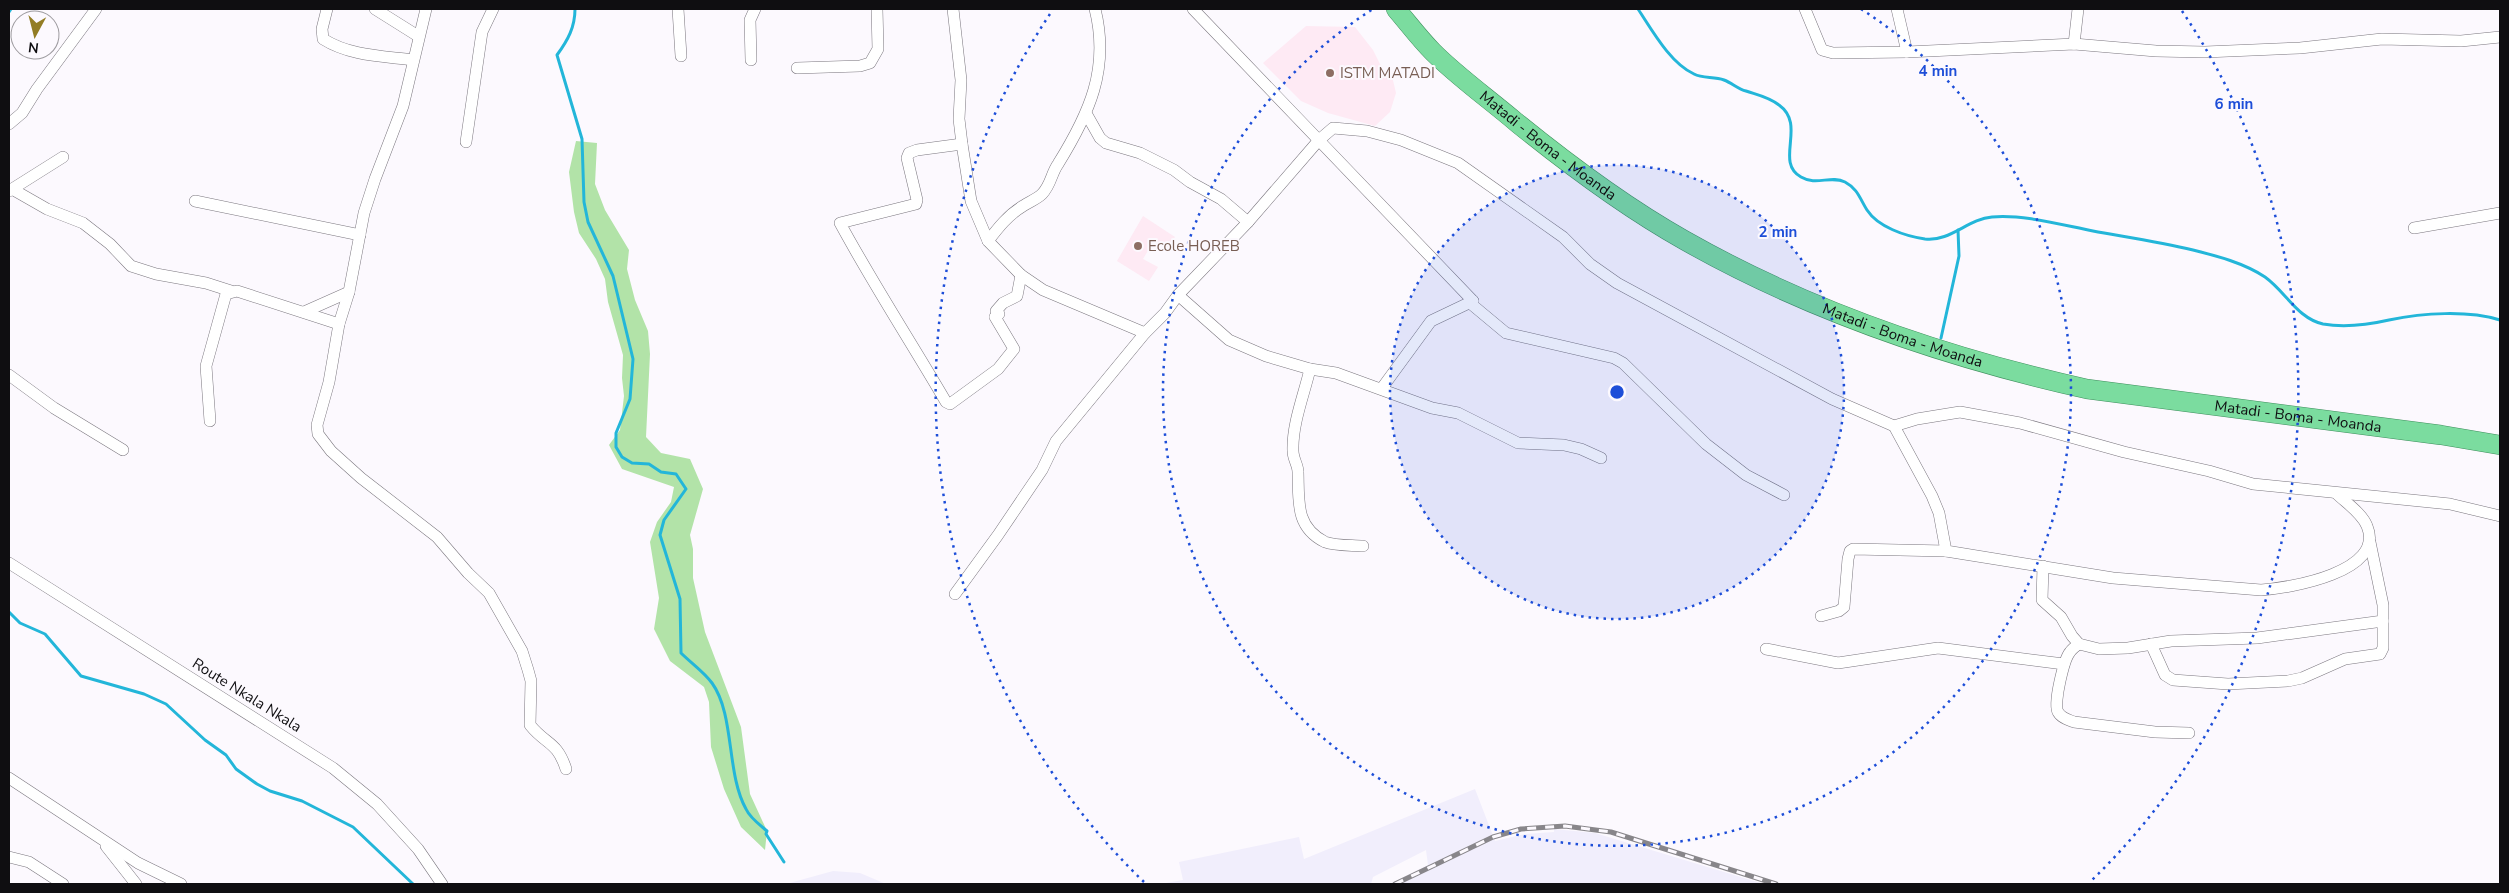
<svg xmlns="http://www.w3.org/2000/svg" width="2509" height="893" font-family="'Nunito Sans',sans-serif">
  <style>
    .industrial { fill: #f1eefc }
    .education { fill: #feeaf4 }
    .green { fill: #b2e3a8 }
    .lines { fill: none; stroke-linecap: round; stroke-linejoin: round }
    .stream { stroke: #23b6d9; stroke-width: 3 }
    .minor-casing { stroke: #7b777f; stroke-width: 12 }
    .trunk-casing { stroke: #408f5e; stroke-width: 20 }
    .minor { stroke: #fff; stroke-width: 11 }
    .trunk { stroke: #7bdc9f; stroke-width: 19 }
    .rail-casing { stroke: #88868a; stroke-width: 5 }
    .rail { stroke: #fcf9fe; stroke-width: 3; stroke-dasharray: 9; stroke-linecap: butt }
    .ring { fill: none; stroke: #1d4ed8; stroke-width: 2.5; stroke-dasharray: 2.5 5 }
    .education-dot { fill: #8d6e63; stroke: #fcf9fe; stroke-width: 2 }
    .labels { text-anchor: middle; stroke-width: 4; stroke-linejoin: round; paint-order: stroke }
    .education-label { font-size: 15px; fill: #785e54; stroke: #fcf9fe; text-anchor: start }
    .street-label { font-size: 15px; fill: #0f0e11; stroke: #fcf9fe }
    .centre { fill: #1d4ed8; stroke: #fcf9fe; stroke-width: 2.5 }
    .ring-label { font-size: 15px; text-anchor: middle; font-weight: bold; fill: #1d4ed8; stroke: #fcf9fe; stroke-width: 4; stroke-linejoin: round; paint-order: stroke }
  </style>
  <rect width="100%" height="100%" fill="#fcf9fe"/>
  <!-- industrial -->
  <g class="industrial">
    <polygon points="1475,789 1495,841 1525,834 1554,832 1554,829 1595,833 1764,884 1390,884 1428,865 1426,850 1373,877 1371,884 1160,884 1183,880 1179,862 1299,837 1304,859"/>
    <polygon points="833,871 860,873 886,884 786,884"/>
  </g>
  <!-- education -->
  <g class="education">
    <polygon points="1306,26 1355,27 1373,50 1383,70 1392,76 1396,93 1390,112 1375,126 1328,113 1301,101 1263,63"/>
    <polygon points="1143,216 1175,237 1167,249 1153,242 1143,259 1158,267 1149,281 1117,261"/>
  </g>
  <!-- green -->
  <polygon class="green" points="576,141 597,143 595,184 605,210 629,250 627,269 635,300 648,331 650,354 646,437 661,453 690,459 703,489 690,535 693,549 693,578 705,632 741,727 750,794 767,831 765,850 741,827 724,789 711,747 709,702 704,687 670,661 654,629 659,598 650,542 657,522 671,502 674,487 622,469 609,445 620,430 624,396 622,378 623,355 608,302 605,279 596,259 579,233 574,212 569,172"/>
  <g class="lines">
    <!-- stream -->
    <g class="stream">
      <path d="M575,9C575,27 568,40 557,55L582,139L584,202L588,222L613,276L633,359L630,399L616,433V447L622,457L632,463L649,464L661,472L676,474L686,489L664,520L660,535L680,599L681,653C691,663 704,672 712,683C735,715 726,773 746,809C750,818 760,825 767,831L766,834L784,862"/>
      <path d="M1638,9C1652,30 1670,63 1694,74C1703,79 1714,76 1724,80C1732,83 1738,89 1746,91C1758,95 1769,97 1779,105C1807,125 1774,162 1801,177C1816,186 1831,175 1845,182C1858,189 1860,199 1867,210C1878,227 1905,236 1925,239C1950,242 1968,219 1992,217C2022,214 2062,225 2093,231C2126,237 2160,242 2193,250C2217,256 2244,263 2265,277C2286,292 2297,318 2323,324C2346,328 2367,325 2389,320C2423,313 2467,310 2500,320"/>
      <polyline points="9,12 11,9"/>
      <polyline points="1941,338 1959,256 1958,230"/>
      <polyline points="9,612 20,623 45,634 81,676 144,694 166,704 205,740 226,755 236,769 257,784 270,791 302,801 353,827 413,884"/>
    </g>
    <!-- minor casing -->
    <g class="minor-casing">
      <g id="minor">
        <path d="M327,9L322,29L323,39C350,56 382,56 413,60"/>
        <polyline points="375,9 418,36"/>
        <path d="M426,9L403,106L375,179L364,213L349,292L339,324L329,382L317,425L318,434L331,451L361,478L437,537L468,573L489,593L522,651L528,670L531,681L530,725C546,745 557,741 566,769"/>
        <polyline points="678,9 681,56"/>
        <polyline points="953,9 961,80 959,119 962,144 971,201 988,241 1021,275 1043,290 1145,333"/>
        <polyline points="1193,9 1473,301 1470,303 1506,333 1614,358 1623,363 1706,444 1746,475 1784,495"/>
        <polyline points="1805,9 1822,50 1833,53 1907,52 2074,44 2156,51 2205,52 2300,48 2382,39 2461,41 2500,37"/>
        <polyline points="1897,9 1907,52"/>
        <polyline points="2074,44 2078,9"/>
        <polyline points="751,60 750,20 755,9"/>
        <polyline points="797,68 860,66 870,63 878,49 877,9"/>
        <polyline points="1087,115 1100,138 1106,143 1140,153 1174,170 1190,182 1221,199 1248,222"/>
        <polyline points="9,124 22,113 37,89 96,9"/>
        <polyline points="466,142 482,32 493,9"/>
        <path d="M962,144L917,150L909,153L907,158L917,200L916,204L840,223C873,284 911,342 946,402L950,404L998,369L1014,349L995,317L999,314L996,311L1003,303L1017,296L1021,275"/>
        <polyline points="12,189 47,209 83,223 110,244 131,266 156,274 206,283 231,291"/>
        <polyline points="9,191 63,157"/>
        <polyline points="195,201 360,235"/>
        <polyline points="2414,228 2500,213"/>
        <path d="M988,241C998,228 1008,215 1023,206C1029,202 1037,199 1042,194C1051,185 1051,174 1058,164C1089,114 1110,69 1095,9"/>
        <polyline points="1178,295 1229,340 1266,356 1310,369 1336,373 1432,408 1458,413 1518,443 1564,445 1581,449 1601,458"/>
        <polyline points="304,312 349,292"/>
        <path d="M1310,369C1304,395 1292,424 1293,451C1293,459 1298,465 1298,472C1299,501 1295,527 1325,542C1335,546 1352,545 1363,546"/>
        <polyline points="9,375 54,408 123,450"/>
        <polyline points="1382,388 1431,321 1473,301"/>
        <polyline points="210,421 206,366 226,294 237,291 339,324"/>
        <polyline points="1894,426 1917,419 1960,412 2020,423 2124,452 2209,471 2253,484 2450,504 2500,516"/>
        <polyline points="9,563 333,768 377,804 418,849 442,884"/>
        <polyline points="2043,566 2042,600 2061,617 2072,636 2079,644 2099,649 2128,648 2171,641 2257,638 2383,621 2383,605 2370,542"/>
        <path d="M955,594L998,535L1042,470L1056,441L1145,333L1165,313L1178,295L1248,222L1319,140L1333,128L1367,131L1401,140L1458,163L1563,237L1590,264L1617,283L1832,399L1894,426L1932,496L1939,513L1946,551L2113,578L2261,590C2290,588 2386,572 2367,526C2362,513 2345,502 2336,493"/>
        <polyline points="1821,616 1839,611 1844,607 1848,559 1850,551 1853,549 1946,551"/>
        <path d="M2079,644C2076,646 2072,649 2070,652C2064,659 2053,704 2058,712C2061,718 2069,720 2074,722L2155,732L2189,733"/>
        <polyline points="2151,644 2165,675 2173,680 2228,684 2288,681 2302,678 2345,659 2380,654 2383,648 2383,621"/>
        <polyline points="1766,649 1838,663 1938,648 2064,664"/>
        <polyline points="9,778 138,863 181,884"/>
        <polyline points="106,846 136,884"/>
        <polyline points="9,857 29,862 63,884"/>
      </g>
    </g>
    <!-- trunk casing -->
    <g class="trunk-casing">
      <g id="trunk">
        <path id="s1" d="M1396,9C1408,23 1420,39 1433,52C1458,77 1489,99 1516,122C1569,165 1625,207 1684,240C1809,311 1948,358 2087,389L2441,435L2500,445"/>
      </g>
    </g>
    <!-- minor -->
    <use href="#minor" class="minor"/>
    <!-- trunk -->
    <use href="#trunk" class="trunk"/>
    <!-- rail casing -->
    <g class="rail-casing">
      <polyline id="rail" points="1395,884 1493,837 1521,829 1565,826 1611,832 1776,884"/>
    </g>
    <!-- rail -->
    <use href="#rail" class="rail"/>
  </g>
  <!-- distance rings -->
  <circle cx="1617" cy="392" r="227" fill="#1d4ed8" fill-opacity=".12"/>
  <g class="ring">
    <circle cx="1617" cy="392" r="227"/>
    <path d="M1861 9A454 454 0 1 1 1373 9"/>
    <path d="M1144 882A681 681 0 0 1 1052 11M2182 11A681 681 0 0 1 2090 882"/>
  </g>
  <!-- markers -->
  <g class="education-dot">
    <circle cx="1330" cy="73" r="5"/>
    <circle cx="1138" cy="246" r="5"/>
  </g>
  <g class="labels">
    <!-- education labels -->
    <g class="education-label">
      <text x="1340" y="78">ISTM MATADI</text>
      <text x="1148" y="251">Ecole HOREB</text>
    </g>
    <!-- street labels -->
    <g class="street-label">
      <text dy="5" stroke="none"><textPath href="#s1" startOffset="205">Matadi - Boma - Moanda</textPath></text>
      <text dy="5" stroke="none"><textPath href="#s1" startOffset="610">Matadi - Boma - Moanda</textPath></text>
      <text dy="5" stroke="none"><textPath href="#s1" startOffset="1015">Matadi - Boma - Moanda</textPath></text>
      <text transform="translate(247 695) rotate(32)" y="5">Route Nkala Nkala</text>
    </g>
  </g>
  <circle cx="1617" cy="392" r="8" class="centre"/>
  <g class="ring-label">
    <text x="1938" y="76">4 min</text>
    <text x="2234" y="109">6 min</text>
    <text x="1778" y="237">2 min</text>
  </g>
  <!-- border -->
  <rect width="2509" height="893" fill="none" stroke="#0f0e11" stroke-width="20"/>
  <!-- north arrow -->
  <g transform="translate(35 35) rotate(187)"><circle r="24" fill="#fcf9fe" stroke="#9d9b9f"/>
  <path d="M0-4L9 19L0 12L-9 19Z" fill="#937d24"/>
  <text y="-8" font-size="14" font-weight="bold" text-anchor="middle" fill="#0f0e11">N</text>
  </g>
</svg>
